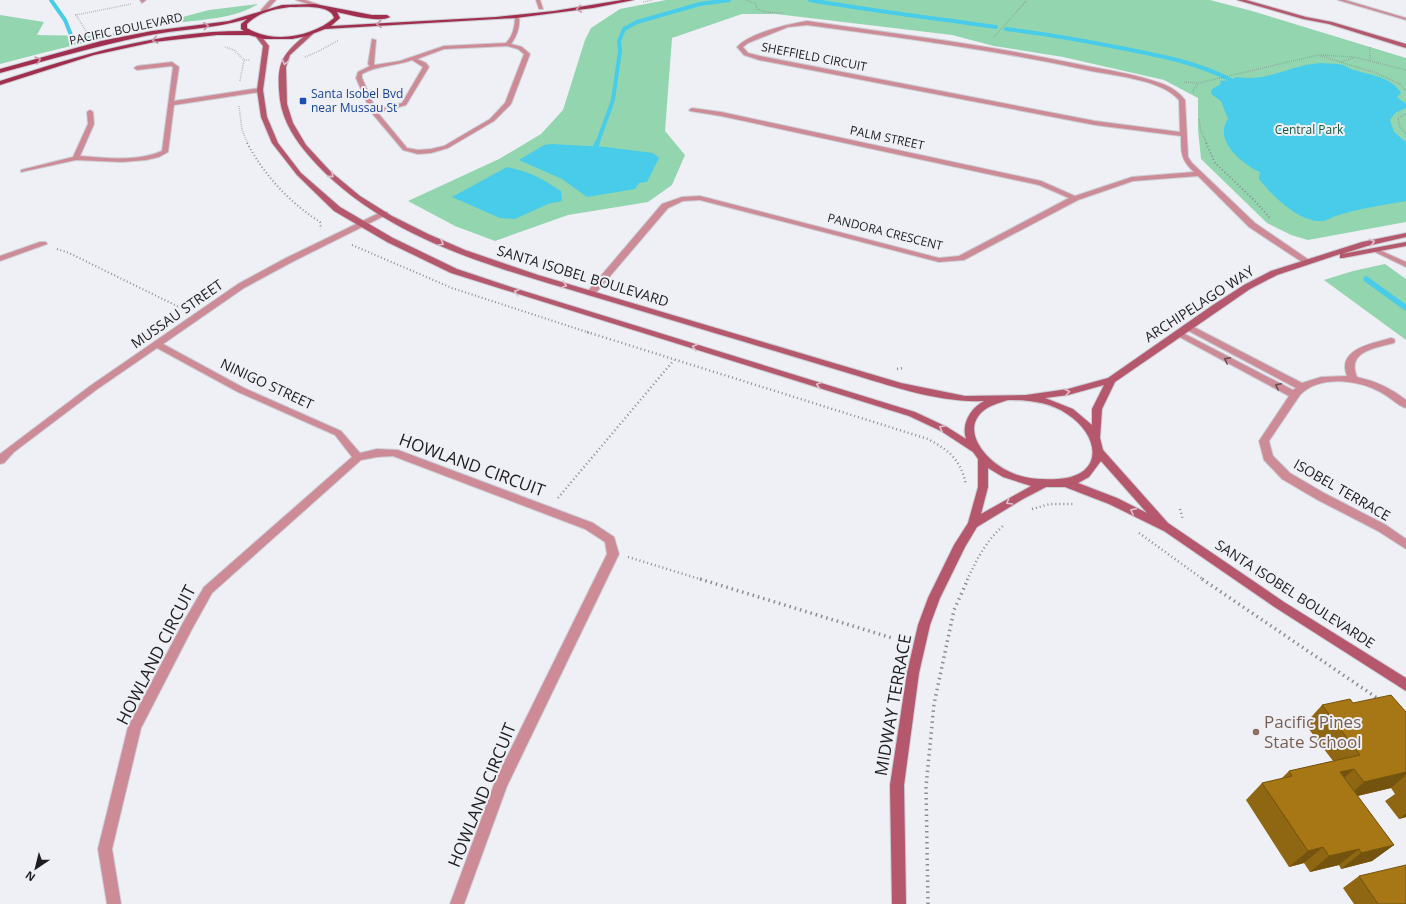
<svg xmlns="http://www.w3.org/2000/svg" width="1406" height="904" font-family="'Open Sans',sans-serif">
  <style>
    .green { fill: #93d5af }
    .water { fill: #48cce9 }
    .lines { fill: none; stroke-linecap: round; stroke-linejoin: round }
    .stream-far1 { stroke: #48cce9; stroke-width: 4 }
    .stream { stroke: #48cce9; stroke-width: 5.5 }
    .lane-casing { stroke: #cdcdd4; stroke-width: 2 }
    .street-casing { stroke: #cdcdd4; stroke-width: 2 }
    .secondary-casing { stroke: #cdcdd4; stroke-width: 2 }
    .primary-casing { stroke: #cdcdd4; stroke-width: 2 }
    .path-far3 { stroke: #8c8c91; stroke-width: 1.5; stroke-dasharray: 0.5 1.5; stroke-linecap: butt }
    .path-far2 { stroke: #8c8c91; stroke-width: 2; stroke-dasharray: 1 2.5; stroke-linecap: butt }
    .path-far1 { stroke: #8c8c91; stroke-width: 2.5; stroke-dasharray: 1 3; stroke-linecap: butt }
    .path { stroke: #8c8c91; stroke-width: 3.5; stroke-dasharray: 1.5 4; stroke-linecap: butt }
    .lane { fill: #cc8b97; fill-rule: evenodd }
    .street { fill: #cc8b97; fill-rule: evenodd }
    .secondary { fill: #b5586d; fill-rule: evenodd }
    .primary { fill: #a22e4f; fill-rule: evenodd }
    .wall { fill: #8f6611 }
    .shaded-wall { fill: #74530e }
    .building { fill: #a67714; stroke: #74530e }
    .oneway { stroke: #cc98ab }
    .oneway2 { stroke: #dec2cd }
    .oneway3 { stroke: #6c4e56 }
    .transit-dot { fill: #1a4fb4; stroke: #efeff6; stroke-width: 1.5 }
    .education-dot { fill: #8d6e63; stroke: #efeff6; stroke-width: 1.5 }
    .labels { text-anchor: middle; stroke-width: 4; stroke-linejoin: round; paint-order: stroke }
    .far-street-label { font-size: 12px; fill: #1d1d20; stroke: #efeff6 }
    .far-transit-label { font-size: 12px; fill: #164399; stroke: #efeff6; text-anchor: start }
    .far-park-label { font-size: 12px; fill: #145d3c; stroke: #efeff6 }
    .street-label { font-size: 14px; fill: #1d1d20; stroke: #efeff6 }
    .near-street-label { font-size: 17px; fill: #1d1d20; stroke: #efeff6 }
    .near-education-label { font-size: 17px; fill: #785e54; stroke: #efeff6; text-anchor: start }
  </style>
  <rect width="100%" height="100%" fill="#efeff6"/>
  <!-- green -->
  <g class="green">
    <polygon points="666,0 1210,0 1252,11 1406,58 1406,222 1308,240 1291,235 1267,223 1201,159 1198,129 1198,98 1164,80 1063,57 994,46 952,35 776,14 742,14 672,38 665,131 685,155 672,185 648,202 568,215 495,241 455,226 408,201 499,159 541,134 563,110 585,40 591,28 620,9"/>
    <path d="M258,4C230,21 194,19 163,25C108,36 54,50 0,64V15L44,22L37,35L96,36L134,30L209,10Z"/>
    <polygon points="1385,264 1406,279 1406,340 1324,280 1353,271"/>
  </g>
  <!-- water -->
  <g class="water">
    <path d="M1321,63C1328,64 1336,63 1343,65C1346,66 1348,68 1351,69C1368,75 1391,76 1401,93L1397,97L1406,104V108L1395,113L1390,120L1394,132L1406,142V201C1384,205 1361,208 1339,215C1334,216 1327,221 1322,221C1298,222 1273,196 1259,179L1260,172C1242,164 1213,140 1228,119L1221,101L1211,94L1212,89L1221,84L1220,81L1231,80L1236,77C1261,81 1279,72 1302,66C1308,64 1315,64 1321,63Z"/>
    <polygon points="552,144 606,147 653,153 659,158 647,182 639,183 635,189 587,197 562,179 519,160 544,145"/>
    <path d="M507,167C531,172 541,178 561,191L562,201L548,204L515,219L500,218L452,197Z"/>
  </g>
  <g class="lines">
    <!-- stream-far1 -->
    <g class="stream-far1">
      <polyline points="51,0 65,20 73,40"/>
      <path d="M810,0C872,11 934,18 996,27"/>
      <path d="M1006,29C1046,34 1086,41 1126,49C1162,56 1198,63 1231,80"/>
      <polyline points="597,144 613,100 620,51 619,41 624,29 637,22 700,4 729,0"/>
    </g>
    <!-- stream -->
    <g class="stream">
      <polyline points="596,146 597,143"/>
      <polyline points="1366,279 1406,308"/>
    </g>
    <!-- lane casing -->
    <g class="lane-casing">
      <g id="lane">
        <polygon points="536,0 540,0 543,9 539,9"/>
        <polygon points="1338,0 1345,0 1406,18 1406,20"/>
        <path d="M517,16L519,17C520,27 517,36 511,44L522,47L530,54L511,104L494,121L448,148L431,153L418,154L403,150L371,112L356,78L358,72L370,66L368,64L372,39L376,40L374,64L375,65L400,61L444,46L506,43C513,36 515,26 515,17ZM507,46L518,49L524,54L505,103L490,119L444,146L431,149L418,150L407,148L378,113L406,105L429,67L426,63L417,59L444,49ZM412,60L423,67L402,103L376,110L362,78V74C378,65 396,66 412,60Z"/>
        <path d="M172,62L179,67L174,101L260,88L263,90L260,92L174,105L168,152L159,157L146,160L122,162L76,160L21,172V170L73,157L88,124L87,112L90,110L93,112L94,124L80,156C107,158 137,162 162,151L173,67L171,66L137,70L134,68L137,66Z"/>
        <polygon points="1377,249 1406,262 1406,267 1375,252 1373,251"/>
      </g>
    </g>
    <!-- street casing -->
    <g class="street-casing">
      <g id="street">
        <polygon points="140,0 146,0 142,3"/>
        <polygon points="270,0 276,0 265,12 261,12 261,10"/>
        <polygon points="296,0 305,0 320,5 317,7"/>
        <path d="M807,21C897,34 988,45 1077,64C1106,70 1136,74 1163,84C1172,88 1179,92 1185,100L1188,157L1192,163L1255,223L1312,262L1308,264H1305L1249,227L1198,176L1133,181L1078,200L964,260L939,262L700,200L683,201L668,208L594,295H588L587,293L588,291L662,204L682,197L700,196L939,258L959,256L1069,198L1039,185L721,116L690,111L689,110L692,108L721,112L1041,181L1075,196L1132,177L1194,172C1181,160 1181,153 1181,136L1095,125L759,60L744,55L737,47C750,33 788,24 807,21ZM807,25C902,38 997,50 1091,71C1117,76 1162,80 1179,100L1180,132L1095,121L760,56L748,53L743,47L748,43L788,27Z"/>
        <polygon points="381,212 387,212 388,214 292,262 244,288 163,344 244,388 341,431 360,453 377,449 398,450 593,523 614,537 619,554 507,786 464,904 450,904 496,779 607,554 605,542 585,529 393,456 377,457 361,460 212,593 192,629 141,728 112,849 121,904 107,904 98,849 128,727 184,621 204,587 352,457 335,435 238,392 157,348 96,390 14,452 4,463 0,464 0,454 90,386 238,284 286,258"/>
        <polygon points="40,242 46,242 47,244 0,261 0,256"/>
        <path d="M1188,324L1302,383L1321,377L1347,376C1336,349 1373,343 1391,338L1394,339L1395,341L1394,343C1376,348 1346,351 1357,377C1375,381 1391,388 1406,400V408C1398,406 1390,397 1382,393C1360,380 1320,374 1300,395L1269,441L1273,456L1290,473L1324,493L1386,525L1406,539V549L1378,531L1316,499L1282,479L1264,460L1259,441L1289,396L1174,334L1178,331L1181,332L1293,390L1296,388L1185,329L1184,327Z"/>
      </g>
    </g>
    <!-- secondary casing -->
    <g class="secondary-casing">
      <g id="secondary">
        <polygon points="1237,0 1246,0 1306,17 1332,22 1406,44 1406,48 1329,24 1303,19"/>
        <path d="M308,33L313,34L290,55L286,67L287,104L293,123L306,145L331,172L360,196L392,216L428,234L465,250L538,275L901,383L965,396L1026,395L1068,389L1108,378L1213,305L1244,285L1271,271L1362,242L1406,233V237L1367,246L1342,254L1406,242V246L1343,258H1340V254L1277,275L1250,289L1115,382L1102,409L1100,438L1103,450L1168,523L1284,602L1406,678V691L1276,608L1164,531L1109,504L1065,487H1046L1023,499L977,527L965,547L940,598L930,625L919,673L904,785L906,904H892L890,785L907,673L918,625L928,598L954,545L968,523L978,487V459L973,452L941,431L909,416L451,273L387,242L334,211L297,175L272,143L261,117L257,90L263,46L256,37L261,36L269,46L263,90L267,117L278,143L301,173L340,207L393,238L457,269L514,288L915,412L947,427L966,439C961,423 971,408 984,401C939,403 891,386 848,373C805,360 762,347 718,334C675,321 632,308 588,295C490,266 380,237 310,157C296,141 283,122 280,100C276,65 280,55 308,33ZM1104,385L1092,409V425L1073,409L1045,398L1068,395ZM1008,400C1028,400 1050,402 1067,414C1100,435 1105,476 1058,479C1042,480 1025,479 1010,472C989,463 959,432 983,411C990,405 999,403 1008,400ZM1101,461L1147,513L1117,498L1078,483L1089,477ZM988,468L1003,477L1031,486L981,514L988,487Z"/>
      </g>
    </g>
    <!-- primary casing -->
    <g class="primary-casing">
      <path id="primary" d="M622,0H634L593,8L516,18L325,29L307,36L292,39H264L249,35H217L154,42L94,55L0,85V81C80,55 159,31 244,31L241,29V24L247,19C214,29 178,29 145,36C96,46 48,60 0,73V69L101,41L152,31L229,21L282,5L315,4L372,15H387L390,17C379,23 350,15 337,12L340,18L331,26L496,17L554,11ZM290,7C301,7 331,4 334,18C312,37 273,44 247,28V24C259,12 274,9 290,7Z"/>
    </g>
    <!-- path-far3 -->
    <g class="path-far3">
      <polyline points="746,0 756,4 757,9 765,12 783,13"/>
      <polyline points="643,2 653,0"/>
      <polyline points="88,34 76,15 131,4"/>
      <polyline points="994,37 1027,0"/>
      <polyline points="225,47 234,50 244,60"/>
      <polyline points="1370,47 1370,61"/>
      <polyline points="1321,55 1354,57 1406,70"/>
      <polyline points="305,57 317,52 339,40"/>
      <polyline points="1341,62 1353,58"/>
      <polyline points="240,81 244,60 250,60"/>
      <polyline points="1184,82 1199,83 1318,55 1376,73 1400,84 1406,91"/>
      <polyline points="1194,93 1193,90 1198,84"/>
      <polyline points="239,106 242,130 248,144"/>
      <polyline points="1406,114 1398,118 1400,127 1406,134"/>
      <polyline points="1199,119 1201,131 1207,144"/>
    </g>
    <!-- path-far2 -->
    <g class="path-far2">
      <path d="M247,143C265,176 289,202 320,222L321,229"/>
      <polyline points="1206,143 1215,163 1252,198 1270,218"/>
      <polyline points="352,245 452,288 590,333"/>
      <polyline points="57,249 69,253 183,309"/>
    </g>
    <!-- path-far1 -->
    <g class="path-far1">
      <path d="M587,332L928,439C950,451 961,460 966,485"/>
      <polyline points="897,369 903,368"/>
      <polyline points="558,498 674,360"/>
      <polyline points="1032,509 1050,504 1074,504"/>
      <polyline points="1180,509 1183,520"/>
      <polyline points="1139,533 1204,580"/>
      <polyline points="628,557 703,580"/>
      <path d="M967,580C977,559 986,541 1003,526"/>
    </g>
    <!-- path -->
    <g class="path">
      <polyline points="700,579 892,638"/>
      <polyline points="1202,579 1380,700"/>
      <polyline points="928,904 926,787 934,704 954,610 968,579"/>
    </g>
    <!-- lane -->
    <use href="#lane" class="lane"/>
    <!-- street -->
    <use href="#street" class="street"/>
    <!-- secondary -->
    <use href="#secondary" class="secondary"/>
    <!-- primary -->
    <use href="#primary" class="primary"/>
  </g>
  <!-- wall -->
  <g class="wall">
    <polygon points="1353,703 1406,712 1406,817 1399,819 1385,801 1395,794 1391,788 1357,796 1394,845 1372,861 1341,869 1339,865 1310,872 1304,863 1289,867 1246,800 1262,783 1281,779 1289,771 1333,761 1305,724 1322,705"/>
    <polygon points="1359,876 1406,904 1354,904 1343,888"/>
  </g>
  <!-- shaded-wall -->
  <g class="shaded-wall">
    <polygon points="1354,769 1335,786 1340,772"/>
    <polygon points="1406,772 1406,775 1391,788 1345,799 1364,782"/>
    <polygon points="1406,813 1406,817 1399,819"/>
    <polygon points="1394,845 1372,861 1341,869 1361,853"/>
    <polygon points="1323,847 1304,863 1289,867 1308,851"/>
    <polygon points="1359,849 1339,865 1310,872 1329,856"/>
  </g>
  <!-- building -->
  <g class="building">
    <polygon points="1391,695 1406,712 1406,772 1364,782 1354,769 1340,772 1394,845 1361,853 1359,849 1329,856 1323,847 1308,851 1262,783 1292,776 1289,771 1360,755 1322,705 1350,699 1353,703"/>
    <polygon points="1406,865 1406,904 1378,904 1359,876"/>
  </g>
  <!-- one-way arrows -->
  <defs><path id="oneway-chevron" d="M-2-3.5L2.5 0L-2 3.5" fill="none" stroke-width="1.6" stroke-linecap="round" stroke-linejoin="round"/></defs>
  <g class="oneway">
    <use href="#oneway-chevron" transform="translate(579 9) rotate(171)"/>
    <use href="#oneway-chevron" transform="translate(379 24) rotate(179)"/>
    <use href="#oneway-chevron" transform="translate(206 26) rotate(-5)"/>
    <use href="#oneway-chevron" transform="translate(155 40) rotate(169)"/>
    <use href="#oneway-chevron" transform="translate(38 60) rotate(-15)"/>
  </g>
  <g class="oneway2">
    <use href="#oneway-chevron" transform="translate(285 62) rotate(104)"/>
    <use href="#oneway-chevron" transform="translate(331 175) rotate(41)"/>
    <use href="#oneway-chevron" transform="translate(1372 242) rotate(-12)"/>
    <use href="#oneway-chevron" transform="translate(441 243) rotate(27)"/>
    <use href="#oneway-chevron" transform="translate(564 285) rotate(16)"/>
    <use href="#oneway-chevron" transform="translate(517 292) rotate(-163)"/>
    <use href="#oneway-chevron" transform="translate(695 347) rotate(-163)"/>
    <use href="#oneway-chevron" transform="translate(819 385) rotate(-163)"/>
    <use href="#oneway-chevron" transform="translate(1067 392) rotate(-11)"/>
    <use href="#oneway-chevron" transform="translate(942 428) rotate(-153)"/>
    <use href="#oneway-chevron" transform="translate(1009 502) rotate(149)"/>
    <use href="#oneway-chevron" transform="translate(1133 511) rotate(-154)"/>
  </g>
  <g class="oneway3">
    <use href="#oneway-chevron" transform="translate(1227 360) rotate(-153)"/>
    <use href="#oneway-chevron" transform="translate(1278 386) rotate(-153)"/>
  </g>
  <!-- markers -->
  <rect class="transit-dot" x="299" y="97" width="8" height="8" rx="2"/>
  <circle class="education-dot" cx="1256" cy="732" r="4"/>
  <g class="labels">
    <!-- far-street labels -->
    <g class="far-street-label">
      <text transform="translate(126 29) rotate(-12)" y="4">PACIFIC BOULEVARD</text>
      <text transform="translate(814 57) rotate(11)" y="4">SHEFFIELD CIRCUIT</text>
      <text transform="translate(887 138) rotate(12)" y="4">PALM STREET</text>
      <text transform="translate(885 232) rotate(14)" y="4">PANDORA CRESCENT</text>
    </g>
    <!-- far-transit labels -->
    <g class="far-transit-label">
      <text x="311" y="98">Santa Isobel Bvd<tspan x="311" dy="14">near Mussau St</tspan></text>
    </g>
    <!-- far-park labels -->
    <g class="far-park-label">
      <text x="1309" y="134">Central Park</text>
    </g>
    <!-- street labels -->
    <g class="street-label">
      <text transform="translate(583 276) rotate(17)" y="5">SANTA ISOBEL BOULEVARD</text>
      <text transform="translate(1199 304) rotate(-33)" y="5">ARCHIPELAGO WAY</text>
      <text transform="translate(177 314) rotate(-35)" y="5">MUSSAU STREET</text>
      <text transform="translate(267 384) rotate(25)" y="5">NINIGO STREET</text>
      <text transform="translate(1342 490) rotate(30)" y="5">ISOBEL TERRACE</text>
      <text transform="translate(1295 594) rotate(33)" y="5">SANTA ISOBEL BOULEVARDE</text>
    </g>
    <!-- near-street labels -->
    <g class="near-street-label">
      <text transform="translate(472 465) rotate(20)" y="6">HOWLAND CIRCUIT</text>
      <text transform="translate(156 655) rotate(-63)" y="6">HOWLAND CIRCUIT</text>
      <text transform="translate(893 705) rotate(-80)" y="6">MIDWAY TERRACE</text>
      <text transform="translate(482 795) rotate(-68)" y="6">HOWLAND CIRCUIT</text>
    </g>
    <!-- near-education labels -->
    <g class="near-education-label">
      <text x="1264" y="728">Pacific Pines<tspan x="1264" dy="20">State School</tspan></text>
    </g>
  </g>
  <!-- north arrow -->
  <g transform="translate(36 868) rotate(215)" stroke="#efeff6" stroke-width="3" paint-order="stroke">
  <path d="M0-3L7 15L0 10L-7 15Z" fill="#1d1d20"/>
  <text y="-6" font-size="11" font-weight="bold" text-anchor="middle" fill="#1d1d20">N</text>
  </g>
</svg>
